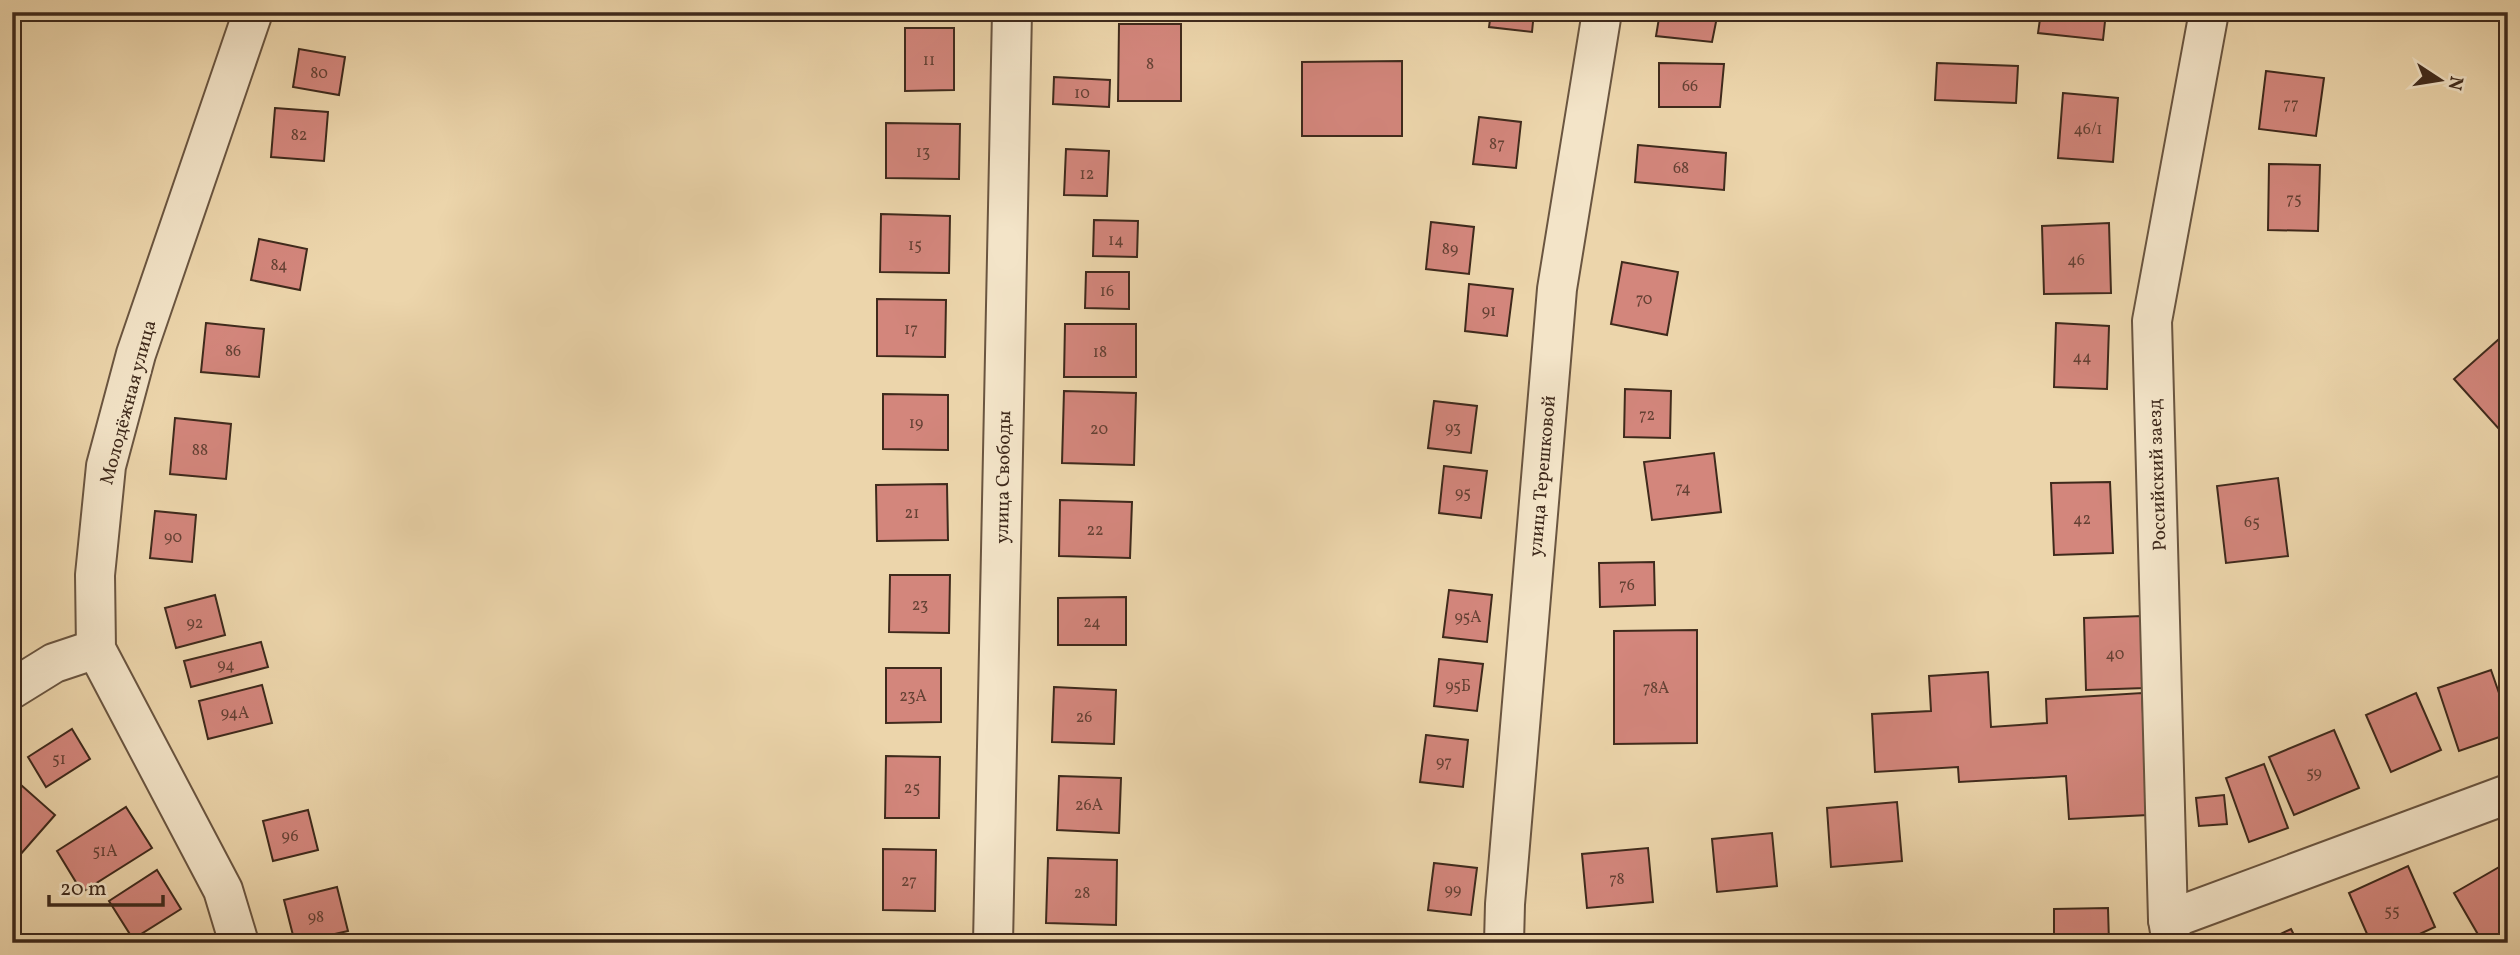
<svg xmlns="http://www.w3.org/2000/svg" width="2520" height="955" font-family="Vollkorn,serif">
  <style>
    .building { fill: #d3867c; stroke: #3f2a1c; stroke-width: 2 }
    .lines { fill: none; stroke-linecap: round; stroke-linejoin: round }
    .minor-casing { stroke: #6a5540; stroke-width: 42 }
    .minor { stroke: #f3e4c8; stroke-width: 38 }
    .labels { text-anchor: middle; stroke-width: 7; stroke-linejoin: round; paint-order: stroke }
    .number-label { font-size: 16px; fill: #644134 }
    .street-label { font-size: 19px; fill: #3f2a1c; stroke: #f3e4c8 }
  </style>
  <rect width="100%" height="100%" fill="#ecd5ab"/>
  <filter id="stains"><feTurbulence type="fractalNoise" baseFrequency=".00286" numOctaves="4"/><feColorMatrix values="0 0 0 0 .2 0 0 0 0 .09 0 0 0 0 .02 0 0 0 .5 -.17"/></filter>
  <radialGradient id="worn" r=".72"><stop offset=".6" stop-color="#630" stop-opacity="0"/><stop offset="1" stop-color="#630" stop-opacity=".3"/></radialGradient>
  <!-- building -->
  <g class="building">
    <rect x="901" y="12" width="61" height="4"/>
    <polygon points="1491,12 1534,12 1532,32 1489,27"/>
    <polygon points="1660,12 1718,12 1712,42 1656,36"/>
    <polygon points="2041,12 2106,12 2103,40 2038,33"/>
    <polygon points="1119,24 1181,24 1181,101 1118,101"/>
    <polygon points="905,28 954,28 954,90 905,91"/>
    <polygon points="299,49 345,57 339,95 293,87"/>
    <polygon points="1402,61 1402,136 1302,136 1302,62"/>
    <polygon points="1659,63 1724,64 1720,107 1659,107"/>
    <polygon points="1937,63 2018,66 2016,103 1935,100"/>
    <polygon points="2266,71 2324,78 2316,136 2259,129"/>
    <polygon points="1054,77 1110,80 1109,107 1053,104"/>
    <polygon points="2063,93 2118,98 2113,162 2058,158"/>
    <polygon points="275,108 328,112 324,161 271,157"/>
    <polygon points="1479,117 1521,122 1516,168 1473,164"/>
    <polygon points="886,123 960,124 959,179 886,178"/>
    <polygon points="1638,145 1726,153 1724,190 1635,182"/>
    <polygon points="1066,149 1109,151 1107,196 1064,195"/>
    <polygon points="2269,164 2320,165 2318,231 2268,230"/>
    <polygon points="881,214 950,216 949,273 880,272"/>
    <polygon points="1094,220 1138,221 1137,257 1093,256"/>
    <polygon points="1431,222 1474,227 1469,274 1426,269"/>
    <polygon points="2109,223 2111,293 2044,294 2042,226"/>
    <polygon points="259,239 307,249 300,290 251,280"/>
    <polygon points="1622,262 1678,272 1667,335 1611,324"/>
    <polygon points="1086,272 1129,272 1129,309 1085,308"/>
    <polygon points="1469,284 1513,289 1507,336 1465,331"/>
    <polygon points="877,299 946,300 945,357 877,356"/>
    <polygon points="206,323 264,329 259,377 201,372"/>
    <polygon points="2056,323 2109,326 2107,389 2054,387"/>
    <polygon points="1065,324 1136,324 1136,377 1064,377"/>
    <polygon points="2508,331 2508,439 2454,379"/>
    <polygon points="1625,389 1671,391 1670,438 1624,437"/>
    <polygon points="1064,391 1136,393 1134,465 1062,463"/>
    <polygon points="883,394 948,395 948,450 883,449"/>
    <polygon points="1434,401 1477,406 1471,453 1428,448"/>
    <polygon points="175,418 231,424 226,479 170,474"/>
    <polygon points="1714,453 1721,512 1652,520 1644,462"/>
    <polygon points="1444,466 1487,471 1481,518 1439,513"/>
    <polygon points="2278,478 2288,556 2226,563 2217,486"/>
    <polygon points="2110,482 2113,553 2054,555 2051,483"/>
    <polygon points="947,484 948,540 877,541 876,485"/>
    <polygon points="1060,500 1132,502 1130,558 1059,556"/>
    <polygon points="155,511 196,515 192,562 150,558"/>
    <polygon points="1654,562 1655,605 1600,607 1599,563"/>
    <polygon points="890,575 950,575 949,633 889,632"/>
    <polygon points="1449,590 1492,595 1487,642 1443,637"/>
    <polygon points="215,595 225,635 176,648 165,608"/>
    <polygon points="1126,597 1126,645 1058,645 1058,598"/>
    <polygon points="2143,616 2145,688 2086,690 2084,618"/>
    <polygon points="1697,630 1697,743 1614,744 1614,631"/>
    <polygon points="261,642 268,667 191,687 184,661"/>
    <polygon points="1439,659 1483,664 1477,711 1434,706"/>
    <polygon points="886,668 941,668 941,722 886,723"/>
    <polygon points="2491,670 2508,719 2508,734 2459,751 2438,688"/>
    <polygon points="1988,672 1991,727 2047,723 2046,699 2142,693 2148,815 2069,819 2066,776 1959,782 1958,767 1875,772 1872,714 1931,711 1929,676"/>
    <polygon points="262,685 272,723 208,739 199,701"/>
    <polygon points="1054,687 1116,690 1114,744 1052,742"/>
    <polygon points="2416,693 2441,750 2391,772 2366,715"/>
    <polygon points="72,729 90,759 46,787 28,757"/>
    <polygon points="2334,730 2359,788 2294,815 2269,757"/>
    <polygon points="1426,735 1468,740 1463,787 1420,782"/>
    <polygon points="886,756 940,757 939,818 885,818"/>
    <polygon points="2264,764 2288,828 2249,842 2226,778"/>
    <polygon points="1059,776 1121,778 1119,833 1057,830"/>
    <polygon points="12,777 55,815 12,864"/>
    <polygon points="2224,795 2227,824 2199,826 2196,798"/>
    <polygon points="1897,802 1902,861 1831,867 1827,808"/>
    <polygon points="126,807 152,848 82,892 57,851"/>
    <polygon points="308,810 318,850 273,861 263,821"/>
    <polygon points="1772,833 1777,886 1717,892 1712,839"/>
    <polygon points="1648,848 1653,902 1587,908 1582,854"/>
    <polygon points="883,849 936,850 935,911 883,910"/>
    <polygon points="1048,858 1117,860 1116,925 1046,923"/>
    <polygon points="2508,862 2508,928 2483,943 2454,893"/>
    <polygon points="1434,863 1477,868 1471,915 1428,910"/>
    <polygon points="2408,866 2435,927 2400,943 2371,943 2349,893"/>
    <polygon points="157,870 181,909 133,939 109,901"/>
    <polygon points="337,887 348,931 295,943 284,900"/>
    <polygon points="2108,908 2109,943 2054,943 2054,909"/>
    <polygon points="2291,929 2298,943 2262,943"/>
  </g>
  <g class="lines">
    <!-- minor casing -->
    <g class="minor-casing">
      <g id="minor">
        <polyline points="12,689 54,663 96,649"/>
        <polyline points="2168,920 2508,794"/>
        <polyline points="239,943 223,890 96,649 95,575 106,466 136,354 253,12"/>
        <polyline points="993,943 1012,12"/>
        <polyline points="1504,943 1505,904 1557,289 1602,12"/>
        <polyline points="2172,943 2168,920 2152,321 2209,12"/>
      </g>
    </g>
    <!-- minor -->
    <use href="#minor" class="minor"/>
  </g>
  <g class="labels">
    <!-- number labels -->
    <g class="number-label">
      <text x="929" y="65">11</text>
      <text x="1150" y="69">8</text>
      <text x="319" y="78">80</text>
      <text x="1690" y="91">66</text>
      <text x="1082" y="98">10</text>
      <text x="2291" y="109">77</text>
      <text x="2088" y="134">46/1</text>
      <text x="299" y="140">82</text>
      <text x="1497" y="149">87</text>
      <text x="923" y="157">13</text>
      <text x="1681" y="173">68</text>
      <text x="1087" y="179">12</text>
      <text x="2294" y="204">75</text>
      <text x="1116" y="245">14</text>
      <text x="915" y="250">15</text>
      <text x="1450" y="254">89</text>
      <text x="2076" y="265">46</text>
      <text x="279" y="270">84</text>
      <text x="1107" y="296">16</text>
      <text x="1644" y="304">70</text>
      <text x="1489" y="316">91</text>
      <text x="911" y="334">17</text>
      <text x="233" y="356">86</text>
      <text x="1100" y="357">18</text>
      <text x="2082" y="362">44</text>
      <text x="1647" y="420">72</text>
      <text x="916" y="428">19</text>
      <text x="1453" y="433">93</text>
      <text x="1099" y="434">20</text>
      <text x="200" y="455">88</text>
      <text x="1683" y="493">74</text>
      <text x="1463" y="498">95</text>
      <text x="912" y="518">21</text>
      <text x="2082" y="524">42</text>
      <text x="2252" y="527">65</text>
      <text x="1095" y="535">22</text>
      <text x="173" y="542">90</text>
      <text x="1627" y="590">76</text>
      <text x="920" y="610">23</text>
      <text x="1468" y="622">95А</text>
      <text x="1092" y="627">24</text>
      <text x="195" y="628">92</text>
      <text x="2115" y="659">40</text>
      <text x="226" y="670">94</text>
      <text x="1458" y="691">95Б</text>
      <text x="1656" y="693">78А</text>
      <text x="913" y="701">23А</text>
      <text x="235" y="718">94А</text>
      <text x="1084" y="722">26</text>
      <text x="59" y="764">51</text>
      <text x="1444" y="767">97</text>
      <text x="2314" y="778">59</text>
      <text x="912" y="793">25</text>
      <text x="1089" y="810">26А</text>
      <text x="290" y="841">96</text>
      <text x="105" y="856">51А</text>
      <text x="1617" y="884">78</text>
      <text x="909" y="886">27</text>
      <text x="1453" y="895">99</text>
      <text x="1082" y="898">28</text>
      <text x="2392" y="916">55</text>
      <text x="316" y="922">98</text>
    </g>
    <!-- street labels -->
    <g class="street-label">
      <text transform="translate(127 402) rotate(-75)" y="7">Молодёжная улица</text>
      <text transform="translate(2156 475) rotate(-92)" y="7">Российский заезд</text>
      <text transform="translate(1541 476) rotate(-85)" y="7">улица Терешковой</text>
      <text transform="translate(1002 477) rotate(-89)" y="7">улица Свободы</text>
    </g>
  </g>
  <!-- margin -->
  <rect width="2520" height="955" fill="none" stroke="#ecd5ab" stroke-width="42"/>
  <rect x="14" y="14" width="2492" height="927" fill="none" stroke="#3f2a1c" stroke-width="3.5"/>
  <rect x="21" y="21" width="2478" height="913" fill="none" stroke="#3f2a1c" stroke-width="2"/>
  <!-- north arrow -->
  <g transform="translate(2440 80) rotate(102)" stroke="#f3e4c8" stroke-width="5" paint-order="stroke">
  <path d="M0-5L12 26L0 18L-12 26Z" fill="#3f2a1c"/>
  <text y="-10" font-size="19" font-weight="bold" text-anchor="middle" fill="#3f2a1c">N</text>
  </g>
  <!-- scale -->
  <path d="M49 895v10h114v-10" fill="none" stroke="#3f2a1c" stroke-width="3.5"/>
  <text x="60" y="895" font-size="21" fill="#3f2a1c" stroke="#f3e4c8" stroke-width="5" paint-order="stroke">20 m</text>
  <rect width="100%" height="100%" filter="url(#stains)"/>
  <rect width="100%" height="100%" fill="url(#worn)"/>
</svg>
